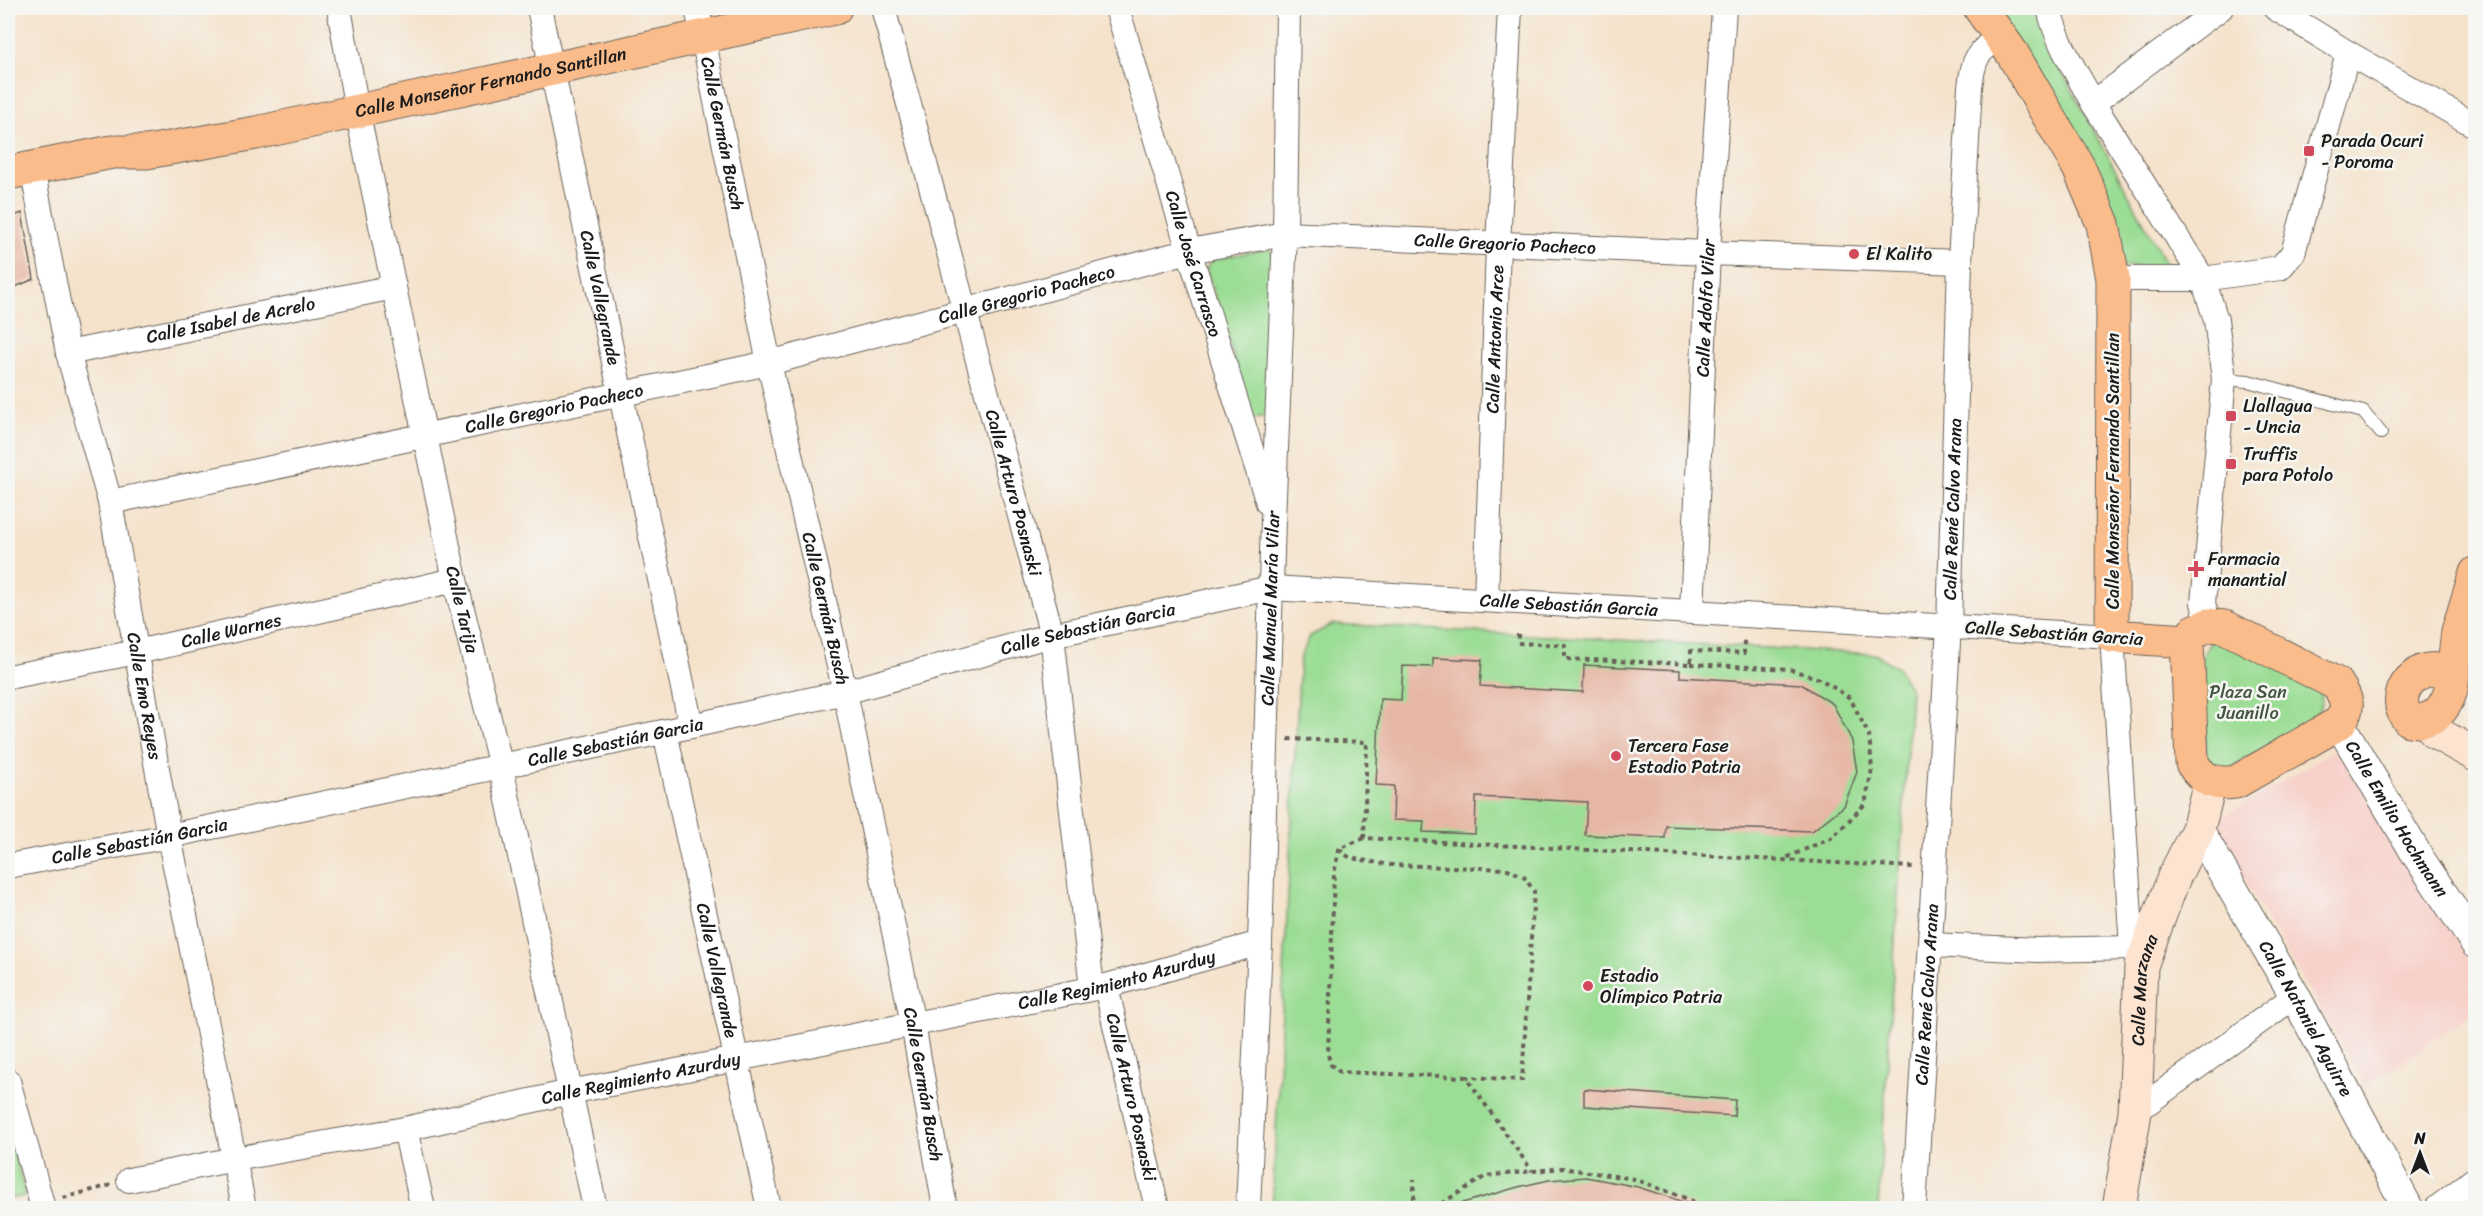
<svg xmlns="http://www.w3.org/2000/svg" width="2483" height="1216" font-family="Sriracha,sans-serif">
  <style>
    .built { fill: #f7d0c9 }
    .green { fill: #9bdd94; stroke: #5c7c58; stroke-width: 1.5 }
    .building { fill: #e7b7a6 }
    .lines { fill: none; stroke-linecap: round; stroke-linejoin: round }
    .service-casing { stroke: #686159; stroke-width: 14 }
    .minor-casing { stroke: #686159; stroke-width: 26 }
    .tertiary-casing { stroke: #686159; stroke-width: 32 }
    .secondary-casing { stroke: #686159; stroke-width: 35 }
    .primary-casing { stroke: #686159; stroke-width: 35 }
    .path { stroke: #686159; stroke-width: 4; stroke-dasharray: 4.5 4.5; stroke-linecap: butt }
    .service { stroke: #fff; stroke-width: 12 }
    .minor { stroke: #fff; stroke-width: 24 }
    .tertiary { stroke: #fff; stroke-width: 30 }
    .secondary { stroke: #fde4d1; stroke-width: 33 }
    .primary { stroke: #fabc8b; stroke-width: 33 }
    .poi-dot { fill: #d1495b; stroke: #f6f6f2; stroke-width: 2 }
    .labels { text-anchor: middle; stroke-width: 5; stroke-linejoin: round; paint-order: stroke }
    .street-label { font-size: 18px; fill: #1c1c1c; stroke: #f6f6f2 }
    .poi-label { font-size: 18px; fill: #1c1c1c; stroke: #f6f6f2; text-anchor: start }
    .park-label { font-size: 18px; fill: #425640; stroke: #f6f6f2 }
  </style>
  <rect width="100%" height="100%" fill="#f6f6f2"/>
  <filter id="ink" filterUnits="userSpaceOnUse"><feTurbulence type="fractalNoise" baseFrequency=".0167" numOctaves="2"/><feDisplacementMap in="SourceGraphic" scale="12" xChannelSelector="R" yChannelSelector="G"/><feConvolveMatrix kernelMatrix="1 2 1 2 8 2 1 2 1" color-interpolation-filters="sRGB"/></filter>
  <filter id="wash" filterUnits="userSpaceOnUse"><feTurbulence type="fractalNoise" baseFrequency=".008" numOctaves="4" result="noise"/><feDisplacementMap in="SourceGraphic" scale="24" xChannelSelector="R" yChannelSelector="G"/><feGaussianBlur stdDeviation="1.35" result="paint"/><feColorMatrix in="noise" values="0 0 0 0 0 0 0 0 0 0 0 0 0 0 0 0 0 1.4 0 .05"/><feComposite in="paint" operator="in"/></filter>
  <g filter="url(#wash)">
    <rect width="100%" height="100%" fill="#f5e2cb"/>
    <!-- built -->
    <polygon class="built" points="2337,749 2475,969 2475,1011 2366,1087 2211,824"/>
    <!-- green -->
    <g class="green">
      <polygon points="1998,8 2041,8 2052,53 2168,267 2122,266"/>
      <polygon points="1269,249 1276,257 1268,415 1253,419 1206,269 1213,259"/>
      <polygon points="1333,624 1875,654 1898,668 1911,691 1878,1208 1272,1208 1300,659 1310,636"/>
      <polygon points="2219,638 2313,681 2322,696 2320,708 2313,720 2231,769 2217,767 2207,760 2201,660 2210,642"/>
      <polygon points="8,1129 26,1196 8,1199"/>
    </g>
    <g id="blocks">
      <!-- building -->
      <g class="building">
        <polygon points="22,213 34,279 8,290 8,218"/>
        <polygon points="1433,658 1482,660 1480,686 1583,692 1584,665 1680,670 1680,677 1801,684 1833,704 1852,741 1857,772 1844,806 1812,831 1666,826 1665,838 1585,835 1587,802 1476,797 1475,834 1423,832 1424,821 1393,820 1394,786 1376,785 1380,699 1401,700 1403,666 1433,667"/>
        <polygon points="1584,1089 1735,1100 1734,1116 1584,1106"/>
        <polygon points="1586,1177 1638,1187 1693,1205 1693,1209 1460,1209 1459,1204 1518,1187 1549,1180"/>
      </g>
    </g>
  </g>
  <g filter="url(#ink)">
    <use href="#blocks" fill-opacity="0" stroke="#686159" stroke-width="1.5"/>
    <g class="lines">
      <!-- service casing -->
      <g class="service-casing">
        <polyline id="service" points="2224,379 2248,381 2363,412 2381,433"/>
      </g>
      <!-- minor casing -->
      <g class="minor-casing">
        <g id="minor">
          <path id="s1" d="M339,8L357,110L455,580L501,767L595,1208"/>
          <path id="s2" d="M539,8L691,726"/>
          <path id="s3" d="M697,8L769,363L845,692L913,1024L945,1208"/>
          <path id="s4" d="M883,8L1052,635L1092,988"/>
          <path id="s5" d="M1117,8L1189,251L1268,503"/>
          <path d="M2049,8C2056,42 2077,73 2093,103"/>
          <polyline points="2275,8 2348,53 2476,126"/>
          <path id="s6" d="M35,184L68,353L110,502L169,836L244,1208"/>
          <polyline points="2113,279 2203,279 2280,268 2293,253 2348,53"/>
          <path id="s7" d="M68,353L394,287"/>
          <path id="s8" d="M110,502L769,363L1189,251L1285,234L1708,253L1960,262"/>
          <path id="s9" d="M1486,600L1498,245L1510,8"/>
          <path id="s10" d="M1692,611L1708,253L1724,8"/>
          <polyline points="2209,625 2203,603 2224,379 2216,320 2203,279 2093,103 2221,8"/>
          <path id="s11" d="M8,677L137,652L455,580"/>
          <path id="s12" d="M665,732L769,1208"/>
          <path id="s13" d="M8,866L169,836L691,726L845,692L1052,635L1271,588L2112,636L2132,948L2141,966"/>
          <polyline points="1931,945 2038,950 2132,948"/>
          <path id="s14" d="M1106,986L1157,1208"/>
          <polyline points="8,1081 43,1208"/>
          <polyline points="2135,1112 2295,996"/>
          <polyline points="405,1129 423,1208"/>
          <path id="s15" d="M129,1180L235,1159L405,1129L570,1092L1106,986L1260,943"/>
          <path id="s16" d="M1248,1208L1260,943L1273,520L1285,234L1288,8"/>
          <path id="s17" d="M1914,1208L1949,626L1960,262L1970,87C1974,57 1976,53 2001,36"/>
          <polyline points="2437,1208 2476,1178"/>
        </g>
      </g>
      <!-- tertiary casing -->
      <g class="tertiary-casing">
        <g id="tertiary">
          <path id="s18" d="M2339,723L2417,855L2476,944"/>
          <path id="s19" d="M2198,829L2295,996L2408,1208"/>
        </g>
      </g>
      <!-- secondary casing -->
      <g class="secondary-casing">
        <g id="secondary">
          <polyline points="2427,720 2436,733 2476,755"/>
          <path id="s20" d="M2119,1208L2135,1112L2141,966L2174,877L2198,829L2210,782"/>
        </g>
      </g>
      <!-- primary casing -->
      <g class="primary-casing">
        <g id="primary">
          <polyline points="1980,8 2012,53 2079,168 2103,224 2113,279 2112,636 2187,641"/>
          <path id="s21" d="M8,173L112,152H147L256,133L835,8"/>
          <path d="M2209,625L2225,627L2337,684C2348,700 2350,708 2339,723L2236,782C2215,785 2203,781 2192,763L2187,641L2195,631Z"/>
          <path d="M2452,684C2436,647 2382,689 2409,720C2431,725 2445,710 2451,690L2458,631L2476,573"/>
        </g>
      </g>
      <!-- path -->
      <g class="path">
        <polyline points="1518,634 1518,643 1565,645 1565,659 1691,664 1691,651 1744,653 1744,637"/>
        <polyline points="1691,664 1789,669 1820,679 1850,698 1869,735 1872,769 1865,804 1833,837 1786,858"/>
        <polyline points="1288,739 1367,742 1364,838 1913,867"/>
        <polyline points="1364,838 1339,849 1334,874 1328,1055 1331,1065 1340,1072 1466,1077 1532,1171"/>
        <polyline points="1339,849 1350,858 1391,865 1508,869 1524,877 1534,891 1522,1080 1467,1077"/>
        <polyline points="63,1198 111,1185"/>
        <polyline points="1414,1208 1414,1179"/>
        <polyline points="1434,1208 1486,1176 1562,1168 1634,1179 1693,1201 1702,1208"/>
      </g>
      <!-- service -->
      <use href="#service" class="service"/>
      <!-- minor -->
      <use href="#minor" class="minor"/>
      <!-- tertiary -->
      <use href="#tertiary" class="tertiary"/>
      <!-- secondary -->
      <use href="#secondary" class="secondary"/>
      <!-- primary -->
      <use href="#primary" class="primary"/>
    </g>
  </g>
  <!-- markers -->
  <g class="poi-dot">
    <rect x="2303" y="145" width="12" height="12" rx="3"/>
    <circle cx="1854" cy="254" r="6"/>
    <rect x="2225" y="410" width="12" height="12" rx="3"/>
    <rect x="2225" y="458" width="12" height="12" rx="3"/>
    <path d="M2193 560h6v6h6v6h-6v6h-6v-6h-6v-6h6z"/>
    <circle cx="1616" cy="756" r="6"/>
    <circle cx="1588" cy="986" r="6"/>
  </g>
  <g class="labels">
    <!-- street labels -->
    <g class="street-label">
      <text dy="6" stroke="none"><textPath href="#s21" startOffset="492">Calle Monseñor Fernando Santillan</textPath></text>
      <text dy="6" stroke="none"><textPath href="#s3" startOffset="128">Calle Germán Busch</textPath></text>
      <text dy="6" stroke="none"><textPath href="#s8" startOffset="1426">Calle Gregorio Pacheco</textPath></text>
      <text dy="6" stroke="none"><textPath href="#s5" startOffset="267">Calle José Carrasco</textPath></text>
      <text dy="6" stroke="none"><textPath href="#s8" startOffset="940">Calle Gregorio Pacheco</textPath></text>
      <text dy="6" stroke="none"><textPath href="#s2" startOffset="296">Calle Vallegrande</textPath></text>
      <text dy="6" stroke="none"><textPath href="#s10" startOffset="303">Calle Adolfo Vilar</textPath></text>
      <text dy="6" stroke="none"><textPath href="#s7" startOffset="166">Calle Isabel de Acrelo</textPath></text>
      <text dy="6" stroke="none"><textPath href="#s9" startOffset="261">Calle Antonio Arce</textPath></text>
      <text dy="6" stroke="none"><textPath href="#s8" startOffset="454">Calle Gregorio Pacheco</textPath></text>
      <text transform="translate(2113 471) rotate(-90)" y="6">Calle Monseñor Fernando Santillan</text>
      <text dy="6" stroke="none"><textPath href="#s4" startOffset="502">Calle Arturo Posnaski</textPath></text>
      <text dy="6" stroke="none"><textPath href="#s17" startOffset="700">Calle René Calvo Arana</textPath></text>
      <text dy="6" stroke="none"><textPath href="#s13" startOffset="1592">Calle Sebastián Garcia</textPath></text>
      <text dy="6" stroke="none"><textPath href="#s3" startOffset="614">Calle Germán Busch</textPath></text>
      <text dy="6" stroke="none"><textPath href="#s16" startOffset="600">Calle Manuel María Vilar</textPath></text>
      <text dy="6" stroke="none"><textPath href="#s1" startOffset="614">Calle Tarija</textPath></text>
      <text dy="6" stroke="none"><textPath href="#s13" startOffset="1106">Calle Sebastián Garcia</textPath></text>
      <text dy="6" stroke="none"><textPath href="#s11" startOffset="228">Calle Warnes</textPath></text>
      <text transform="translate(2054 633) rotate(4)" y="6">Calle Sebastián Garcia</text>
      <text dy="6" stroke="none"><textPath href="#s6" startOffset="524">Calle Emo Reyes</textPath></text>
      <text dy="6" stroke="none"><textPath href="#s13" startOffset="620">Calle Sebastián Garcia</textPath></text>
      <text dy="6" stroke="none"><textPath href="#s18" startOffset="112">Calle Emilio Hochmann</textPath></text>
      <text dy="6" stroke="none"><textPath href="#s13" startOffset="134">Calle Sebastián Garcia</textPath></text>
      <text dy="6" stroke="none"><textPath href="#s12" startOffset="244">Calle Vallegrande</textPath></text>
      <text dy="6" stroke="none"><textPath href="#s15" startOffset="1008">Calle Regimiento Azurduy</textPath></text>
      <text dy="6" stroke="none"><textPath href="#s20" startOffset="220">Calle Marzana</textPath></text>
      <text dy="6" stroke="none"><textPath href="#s17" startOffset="214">Calle René Calvo Arana</textPath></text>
      <text dy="6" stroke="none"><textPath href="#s19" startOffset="218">Calle Nataniel Aguirre</textPath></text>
      <text dy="6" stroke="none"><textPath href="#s15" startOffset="522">Calle Regimiento Azurduy</textPath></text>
      <text dy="6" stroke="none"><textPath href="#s3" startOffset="1100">Calle Germán Busch</textPath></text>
      <text dy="6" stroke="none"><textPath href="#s14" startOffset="114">Calle Arturo Posnaski</textPath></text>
    </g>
    <!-- poi labels -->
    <g class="poi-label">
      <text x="2321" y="147">Parada Ocuri<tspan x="2321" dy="21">- Poroma</tspan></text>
      <text x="1866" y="260">El Kalito</text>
      <text x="2243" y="412">Llallagua<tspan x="2243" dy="21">- Uncia</tspan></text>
      <text x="2243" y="460">Truffis<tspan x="2243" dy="21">para Potolo</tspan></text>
      <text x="2208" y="565">Farmacia<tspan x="2208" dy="21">manantial</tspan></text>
      <text x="1628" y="752">Tercera Fase<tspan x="1628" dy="21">Estadio Patria</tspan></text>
      <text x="1600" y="982">Estadio<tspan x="1600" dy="21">Olímpico Patria</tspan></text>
    </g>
    <!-- park labels -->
    <g class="park-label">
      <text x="2248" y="698">Plaza San<tspan x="2248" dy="21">Juanillo</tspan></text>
    </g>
  </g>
  <!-- margin -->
  <rect width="2483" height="1216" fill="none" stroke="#f6f6f2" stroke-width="30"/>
  <!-- north arrow -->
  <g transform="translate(2420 1153)" stroke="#f6f6f2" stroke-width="4.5" paint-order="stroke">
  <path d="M0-4.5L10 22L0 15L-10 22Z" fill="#1c1c1c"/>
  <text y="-9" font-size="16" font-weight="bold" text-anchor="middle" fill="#1c1c1c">N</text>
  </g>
</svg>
